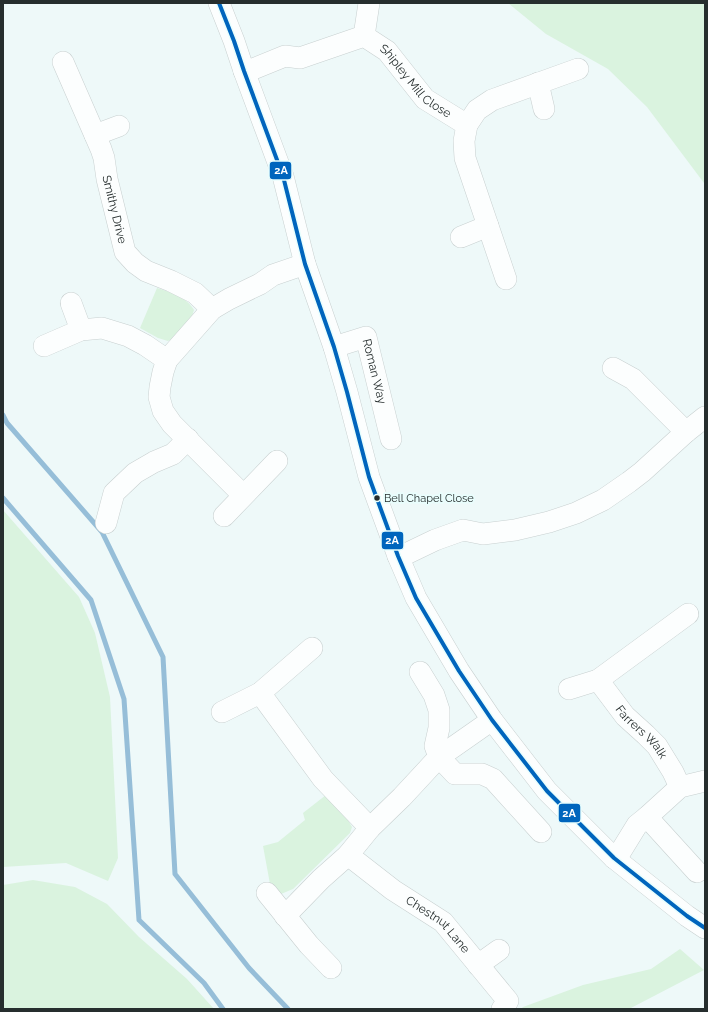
<svg xmlns="http://www.w3.org/2000/svg" width="708" height="1012" font-family="Raleway,sans-serif">
  <style>
    .green { fill: #daf3df }
    .lines { fill: none; stroke-linecap: round; stroke-linejoin: round }
    .stream { stroke: #96bed8; stroke-width: 5 }
    .minor-casing { stroke: #c8d0d0; stroke-width: 22 }
    .minor { stroke: #fcfefe; stroke-width: 21 }
    .bus-1-casing { stroke: #e9fefd; stroke-width: 7 }
    .bus-1 { stroke: #0065bd; stroke-width: 4 }
    .bus-dot { fill: #262e2e; stroke: #e9fefd; stroke-width: 1.5 }
    .labels { text-anchor: middle; stroke-width: 3.5; stroke-linejoin: round; paint-order: stroke }
    .bus-label { font-size: 11px; fill: #262e2e; stroke: #e9fefd; text-anchor: start }
    .street-label { font-size: 12px; fill: #262e2e; stroke: #e9fefd }
    .line-badge { stroke: #e9fefd; stroke-width: 1.5 }
    .badge-label { font-size: 11px; text-anchor: middle; font-weight: bold; fill: #fff }
  </style>
  <rect width="100%" height="100%" fill="#eef9f9"/>
  <!-- green -->
  <g class="green">
    <polygon points="508,3 705,3 705,183 704,183 647,107 608,69 546,34"/>
    <path d="M157,288C170,292 187,297 194,310L192,316L172,339L168,341L158,338L140,328Z"/>
    <polygon points="3,510 79,597 95,633 110,697 118,858 108,881 66,863 3,867"/>
    <polygon points="326,795 343,812 352,827 350,833 293,889 281,894 270,884 263,846 278,842 305,820 303,813"/>
    <polygon points="33,880 75,887 107,904 139,937 187,979 214,1009 3,1009 3,885"/>
    <polygon points="680,949 704,970 629,1009 521,1009 523,1007 583,985 651,969"/>
  </g>
  <g class="lines">
    <!-- stream -->
    <g class="stream">
      <polyline points="3,415 7,423 102,532 163,657 175,874 249,968 288,1009"/>
      <polyline points="3,498 91,600 124,699 139,920 204,983 223,1009"/>
    </g>
    <!-- minor casing -->
    <g class="minor-casing">
      <g id="minor">
        <polyline points="219,3 234,41 244,71 283,176 305,264 334,347 347,392 369,477 398,556 416,598 459,671 492,720 547,791 614,858 687,916 705,928"/>
        <polyline points="364,36 369,3"/>
        <path id="s1" d="M63,62L101,149L104,158L107,179L125,252L135,263L146,271L171,281L195,293L212,309"/>
        <path id="s2" d="M244,71L253,69L285,56L300,58L364,36L387,51L425,99L467,125"/>
        <polyline points="538,83 544,109"/>
        <polyline points="95,135 119,126"/>
        <polyline points="461,237 488,226"/>
        <polyline points="506,279 465,158 464,141 467,125 477,110 492,100 578,69"/>
        <polyline points="71,303 81,330"/>
        <polyline points="44,346 81,330 102,328 128,336 145,345 167,360"/>
        <path id="s3" d="M334,347L366,337L391,439"/>
        <polyline points="613,368 633,379 686,432"/>
        <polyline points="243,495 172,424 163,411 159,397 160,387 163,372 167,360 212,309 229,299 260,284 273,275 305,264"/>
        <polyline points="224,516 277,461"/>
        <polyline points="106,523 114,493 135,473 154,462 173,454 188,439"/>
        <polyline points="398,556 408,553 435,540 463,530 483,534 515,530 549,522 576,513 603,500 629,482 642,472 686,432 705,417"/>
        <polyline points="420,672 434,695 439,710 439,728 435,746 439,757 455,774 482,774 493,779 541,832"/>
        <path id="s4" d="M598,680L625,716L646,735L657,746L673,772L680,787"/>
        <polyline points="569,689 598,680 688,614"/>
        <polyline points="260,693 323,779 370,828"/>
        <polyline points="222,712 260,693 312,648"/>
        <polyline points="647,817 697,872"/>
        <path id="s5" d="M348,855L393,890L443,922L508,1001L502,1009"/>
        <polyline points="614,858 621,851 637,825 647,817 680,787 705,781"/>
        <polyline points="267,893 309,945 331,968"/>
        <polyline points="285,916 321,879 348,855 370,828 402,797 439,757 492,720"/>
        <polyline points="478,965 499,950"/>
      </g>
    </g>
    <!-- minor -->
    <use href="#minor" class="minor"/>
    <!-- bus-1 casing -->
    <g class="bus-1-casing">
      <polyline id="bus-1" points="219,3 234,41 244,71 283,176 305,264 334,347 347,392 369,477 398,556 416,598 459,671 492,720 547,791 614,858 687,916 705,928"/>
    </g>
    <!-- bus-1 -->
    <use href="#bus-1" class="bus-1"/>
  </g>
  <!-- markers -->
  <circle class="bus-dot" cx="377" cy="498" r="3.5"/>
  <g class="labels">
    <!-- bus labels -->
    <g class="bus-label">
      <text x="384" y="502">Bell Chapel Close</text>
    </g>
    <!-- street labels -->
    <g class="street-label">
      <text dy="4" stroke="none"><textPath href="#s2" startOffset="196">Shipley Mill Close</textPath></text>
      <text dy="4" stroke="none"><textPath href="#s1" startOffset="157">Smithy Drive</textPath></text>
      <text dy="4" stroke="none"><textPath href="#s3" startOffset="69">Roman Way</textPath></text>
      <text dy="4" stroke="none"><textPath href="#s4" startOffset="68">Farrers Walk</textPath></text>
      <text dy="4" stroke="none"><textPath href="#s5" startOffset="114">Chestnut Lane</textPath></text>
    </g>
  </g>
  <g class="line-badge">
    <rect x="269" y="161" width="23" height="19" rx="4" fill="#0065bd"/>
    <rect x="381" y="531" width="23" height="19" rx="4" fill="#0065bd"/>
    <rect x="558" y="803" width="23" height="20" rx="4" fill="#0065bd"/>
  </g>
  <g class="badge-label">
    <text x="281" y="174">2A</text>
    <text x="392" y="544">2A</text>
    <text x="569" y="817">2A</text>
  </g>
  <!-- border -->
  <rect width="708" height="1012" fill="none" stroke="#262e2e" stroke-width="8"/>
</svg>
